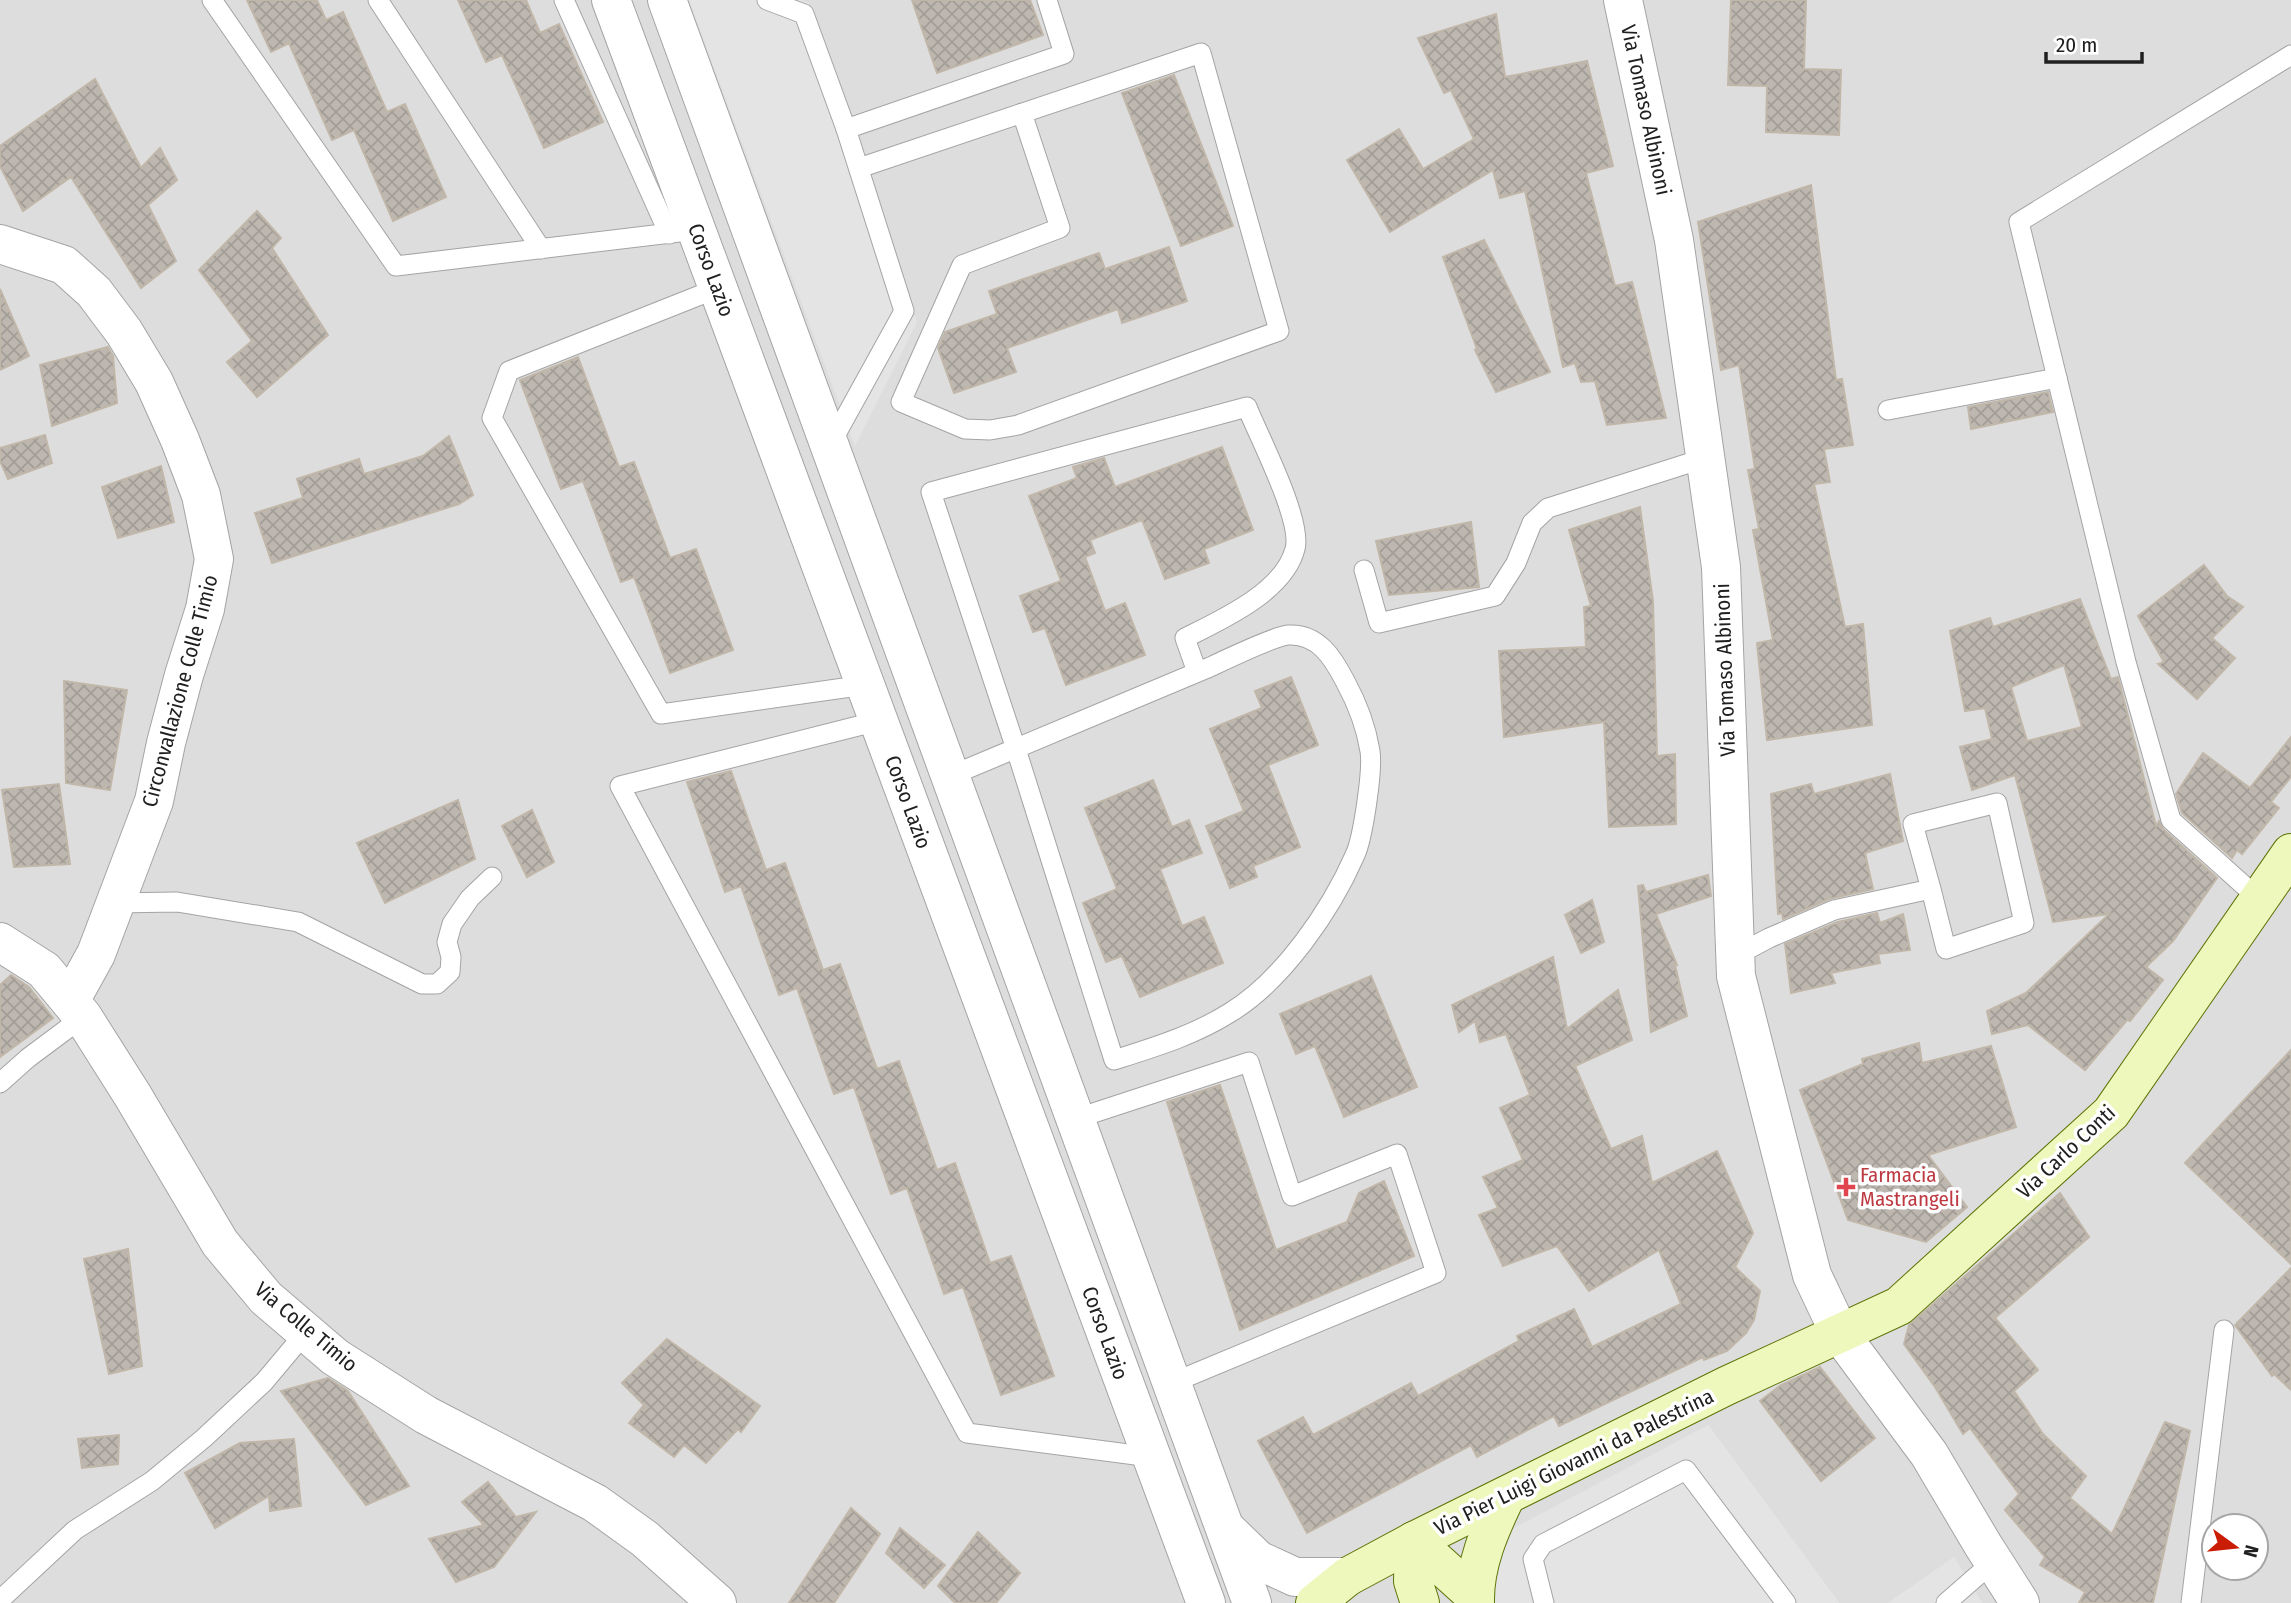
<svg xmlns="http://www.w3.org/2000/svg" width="2291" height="1603" font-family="'Fira Sans Condensed',sans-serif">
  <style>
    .residential { fill: #dedddd; fill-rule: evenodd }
    .parking { fill: #e4e4e4 }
    .building { fill: url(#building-cross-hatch); stroke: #c1b7a9; stroke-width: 2; fill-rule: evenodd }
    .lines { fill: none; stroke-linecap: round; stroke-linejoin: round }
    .lane-casing { stroke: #a4a4a4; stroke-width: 21 }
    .street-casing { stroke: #a4a4a4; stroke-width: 40 }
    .secondary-casing { stroke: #5c7508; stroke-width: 40 }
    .lane { stroke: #fff; stroke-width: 19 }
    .street { stroke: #fff; stroke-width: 38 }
    .secondary { stroke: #eef8bc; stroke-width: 38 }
    .health-dot { fill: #e0444e; stroke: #fff; stroke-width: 2.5 }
    .labels { text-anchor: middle; stroke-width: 7; stroke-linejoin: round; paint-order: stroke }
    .street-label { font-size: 21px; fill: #202020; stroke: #fff }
    .health-label { font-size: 21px; fill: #be3a42; stroke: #fff; text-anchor: start }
  </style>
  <defs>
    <pattern id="building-cross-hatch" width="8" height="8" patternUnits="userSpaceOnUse" patternTransform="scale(1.75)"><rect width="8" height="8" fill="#bdb7b0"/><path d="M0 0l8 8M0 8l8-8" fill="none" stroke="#a29d97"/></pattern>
  </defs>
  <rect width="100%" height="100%" fill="#f0eee6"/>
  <!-- residential -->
  <path class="residential" d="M0,0H2291V1603H1982L1954,1558L1888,1603H1839L1708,1425L1488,1603H0ZM2214,1526H2256V1568H2214Z"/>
  <!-- parking -->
  <g class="parking">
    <polygon points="689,0 802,0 809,3 846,130 917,322 855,446"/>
    <polygon points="1708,1425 1839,1603 1489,1603 1497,1560 1514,1528"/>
    <polygon points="1954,1557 1982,1603 1888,1603"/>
  </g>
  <!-- building -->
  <g class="building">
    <polygon points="247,0 317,0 326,20 343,12 387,112 405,104 446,197 393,221 354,130 332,140 289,43 271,52"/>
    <polygon points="458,0 526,0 540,33 559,24 603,122 544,148 502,55 486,62"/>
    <polygon points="912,0 1030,0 1043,35 937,73"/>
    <polygon points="1731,0 1806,0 1804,69 1841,70 1839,135 1766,132 1767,86 1728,85"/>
    <polygon points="1496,14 1505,77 1587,61 1613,166 1586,173 1615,286 1632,282 1666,418 1607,425 1595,381 1581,382 1575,363 1563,367 1525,191 1500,198 1493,170 1390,232 1347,160 1399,129 1423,169 1474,139 1451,90 1444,93 1418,38"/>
    <polygon points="1174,75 1233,226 1181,246 1122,93"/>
    <polygon points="95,79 141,168 160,148 177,180 148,205 176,261 141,288 71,177 23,211 0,166 0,146"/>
    <polygon points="1811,185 1836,380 1842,379 1853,445 1824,449 1830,482 1814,484 1845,627 1863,624 1872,725 1767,740 1757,643 1773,640 1753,530 1759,529 1748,470 1755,469 1739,365 1721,370 1698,222"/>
    <polygon points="257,211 281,238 272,248 328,335 257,397 227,362 252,341 199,270"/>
    <polygon points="1484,240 1550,372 1496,392 1475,350 1477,349 1443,257"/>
    <polygon points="1169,247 1187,301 1122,323 1118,309 1007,348 1016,372 954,393 938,348 945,332 997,314 989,291 1099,253 1105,269"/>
    <polygon points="0,289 29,356 0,370"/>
    <polygon points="108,347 113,356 117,403 52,426 40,365"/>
    <polygon points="578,357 619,467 634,462 670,558 696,549 733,650 670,673 634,577 621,582 583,481 561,489 520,380"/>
    <polygon points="2048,392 2053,412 1971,429 1968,407"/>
    <polygon points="45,435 52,463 8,479 0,461 0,448"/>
    <polygon points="449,436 473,495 459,504 272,563 255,513 303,498 297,479 359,459 364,474 423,456"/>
    <polygon points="1222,447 1253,530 1204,549 1209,563 1165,579 1142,520 1090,540 1095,553 1085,557 1105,611 1125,603 1145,655 1066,685 1045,628 1033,632 1020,596 1061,581 1029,496 1077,478 1073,467 1104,458 1115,487"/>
    <polygon points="161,466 174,522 118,538 102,487"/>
    <polygon points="1640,507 1653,601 1657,756 1675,754 1676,824 1609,827 1604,722 1504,737 1499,651 1586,647 1584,607 1591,606 1569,530"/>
    <polygon points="1471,522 1479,587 1389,595 1376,541"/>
    <polygon points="2204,565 2227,596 2243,607 2212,638 2235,658 2197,699 2158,664 2164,662 2138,616"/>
    <path d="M2080,599L2111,679L2118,677L2156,826L2159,821L2163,829L2217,878L2173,941L2146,967L2163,980L2130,1021L2127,1020L2085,1070L2028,1025L1992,1034L1987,1011L2026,993L2109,914L2053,922L2015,775L1972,790L1960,747L1992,739L1985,708L1965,711L1950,631L1990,618L1993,627ZM2064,665L2082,727L2027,741L2011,687Z"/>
    <polygon points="1291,677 1318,745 1268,765 1300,847 1253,866 1257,877 1230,888 1206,826 1244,811 1210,729 1262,708 1255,691"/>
    <polygon points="64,681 127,690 110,790 66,783"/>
    <polygon points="2291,737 2291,777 2271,802 2279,808 2242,854 2237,850 2232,858 2182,813 2176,794 2203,753 2250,788"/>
    <polygon points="731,771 766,870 785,863 823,970 840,964 877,1069 899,1061 937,1170 955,1163 990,1263 1011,1256 1054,1376 1001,1395 963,1287 944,1294 907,1188 891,1194 854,1087 834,1094 797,988 779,995 741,886 725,892 687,782"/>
    <polygon points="1890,774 1903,841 1865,853 1873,889 1829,899 1783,919 1782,913 1778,914 1771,794 1811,784 1814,794"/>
    <polygon points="1153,780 1172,827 1189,820 1202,853 1160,869 1182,926 1204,917 1223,963 1140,997 1122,956 1106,962 1083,903 1117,889 1085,808"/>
    <polygon points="59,784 70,864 14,867 2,790"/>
    <polygon points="458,800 475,859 385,903 357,843"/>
    <polygon points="532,810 554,862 527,877 502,826"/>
    <polygon points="1708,875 1711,896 1656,914 1677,965 1675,965 1687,1016 1651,1032 1638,886 1643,885 1646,892"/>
    <polygon points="1592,900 1604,942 1581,953 1565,915"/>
    <polygon points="1877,913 1880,923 1903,914 1910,950 1878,954 1880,963 1831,973 1835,983 1791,993 1785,944 1838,922"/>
    <polygon points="1553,957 1567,1029 1618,990 1632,1040 1575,1066 1611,1149 1642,1136 1652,1183 1717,1151 1753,1233 1735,1267 1760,1291 1754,1320 1746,1333 1727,1351 1704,1360 1703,1357 1559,1426 1554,1416 1477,1457 1471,1445 1307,1533 1258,1441 1303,1417 1313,1435 1411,1383 1418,1396 1519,1341 1517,1336 1574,1309 1592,1347 1681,1304 1659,1250 1589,1291 1557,1246 1503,1266 1479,1215 1498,1208 1483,1177 1523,1160 1500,1108 1530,1095 1506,1034 1480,1042 1475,1021 1459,1032 1452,1005"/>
    <polygon points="11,975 29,987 53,1018 0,1057 0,985"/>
    <polygon points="1371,976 1417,1087 1344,1117 1315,1046 1296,1054 1280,1014"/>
    <polygon points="1919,1043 1922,1063 1991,1046 2016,1127 1928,1155 1967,1207 1926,1242 1848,1220 1800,1090 1863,1064 1862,1059"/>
    <polygon points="2291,1050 2291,1264 2185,1163"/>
    <polygon points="1220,1085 1276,1250 1347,1222 1359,1193 1384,1181 1414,1256 1240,1330 1167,1102"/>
    <polygon points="2060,1193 2089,1237 1995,1318 2038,1370 2014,1391 2043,1434 2086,1476 2070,1498 2112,1534 2165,1422 2190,1431 2153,1603 2079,1603 2085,1592 2040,1565 2045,1557 2005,1510 2019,1494 1970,1428 1963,1434 1935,1387 1904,1344 1909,1325"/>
    <polygon points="128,1249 142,1366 109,1374 84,1259"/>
    <polygon points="2291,1268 2291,1390 2274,1374 2272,1376 2235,1325"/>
    <polygon points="667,1339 760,1406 741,1432 738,1429 706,1463 684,1445 674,1457 629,1423 644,1405 622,1383"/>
    <polygon points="1820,1367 1875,1438 1821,1481 1760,1401 1781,1385"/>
    <polygon points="328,1378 348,1391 409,1486 366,1505 281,1391"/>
    <polygon points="119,1435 118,1464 82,1468 78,1439"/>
    <polygon points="294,1439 301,1506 270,1511 269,1496 215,1528 185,1473 240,1443"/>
    <polygon points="488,1482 516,1517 536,1512 494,1567 456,1582 429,1539 484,1525 462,1502"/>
    <polygon points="851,1508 880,1534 834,1603 789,1603"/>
    <polygon points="900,1528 945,1565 924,1588 886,1553"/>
    <polygon points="978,1532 1020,1573 996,1603 955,1603 938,1586"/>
  </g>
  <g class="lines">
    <!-- lane casing -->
    <g class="lane-casing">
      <g id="lane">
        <polyline points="212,0 396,266 696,230"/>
        <polyline points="378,0 541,249"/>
        <polyline points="564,0 669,234"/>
        <polyline points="767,0 804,14 846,129 904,311 830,445"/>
        <polyline points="846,129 1064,54 1047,0"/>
        <polyline points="859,168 1201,53 1279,331 1018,425 990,430 965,429 901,402 962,265 1060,228 1022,113"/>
        <polyline points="718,288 509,371 492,418 661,714 865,685"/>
        <polyline points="2057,378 2019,222 2291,55"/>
        <polyline points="1888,410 2057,378 2126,662 2171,820 2259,899"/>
        <polyline points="1364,570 1379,623 1495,596 1516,563 1532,523 1548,508 1705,458"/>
        <polyline points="878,721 620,786 967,1433 1151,1457"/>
        <path d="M950,776C1037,740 1123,703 1210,667C1225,660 1275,636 1288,635C1318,633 1333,658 1345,681C1357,703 1366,726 1370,751C1373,770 1363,838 1355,855C1331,910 1283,980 1231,1012C1195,1035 1155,1047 1114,1060L1016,749L931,492L1247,407C1259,437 1303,521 1295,549C1284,592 1221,620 1185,638L1197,672"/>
        <polyline points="115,903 177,902 298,922 422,984 437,984 450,972 451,957 447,942 452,924 470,898 492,877"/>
        <polyline points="1735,956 1769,938 1834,910 1931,889 1913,824 1997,803 2024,923 1946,949 1931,889"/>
        <polyline points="0,1083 28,1058 83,1017"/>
        <polyline points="1075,1119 1249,1062 1292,1196 1397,1154 1436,1273 1172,1383"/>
        <polyline points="0,1600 75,1530 152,1481 204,1438 264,1382 306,1332"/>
        <polyline points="1544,1603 1533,1559 1543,1544 1686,1470 1786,1603"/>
        <polyline points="1946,1603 1993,1562"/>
        <polyline points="2191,1603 2224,1330"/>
      </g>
    </g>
    <!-- street casing -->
    <g class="street-casing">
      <g id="street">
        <polyline points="611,0 1206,1603"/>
        <polyline points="667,0 1252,1603"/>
        <polyline points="1623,0 1674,240 1721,567 1736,976 1812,1275 1840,1334 1929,1454 1983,1545 2020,1603"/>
        <polyline points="0,244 64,265 94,292 124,332 154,382 180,440 201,495 214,559 205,609 184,675 166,743 154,801 96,954 70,1001"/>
        <polyline points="0,942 44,970 83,1017 133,1096 220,1243 266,1298 335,1357 426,1415 595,1503 645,1539 717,1603"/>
        <polyline points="1228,1531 1258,1560 1295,1577 1347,1577"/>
      </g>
    </g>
    <!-- secondary casing -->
    <g class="secondary-casing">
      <g id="secondary">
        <polyline points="1414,1541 1475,1596"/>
        <polyline points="1414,1541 1413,1581 1420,1603"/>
        <polyline points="1315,1603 1347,1577 1414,1541 1726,1386 1899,1306 2111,1113 2291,853"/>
        <path d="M1475,1603C1474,1565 1490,1529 1506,1496"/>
      </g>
    </g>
    <!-- lane -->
    <use href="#lane" class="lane"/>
    <!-- street -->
    <use href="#street" class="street"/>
    <!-- secondary -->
    <use href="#secondary" class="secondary"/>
  </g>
  <!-- markers -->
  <path class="health-dot" d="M1842.5 1176.5h7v7h7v7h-7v7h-7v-7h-7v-7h7z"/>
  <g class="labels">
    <!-- street labels -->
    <g class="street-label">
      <text transform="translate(1646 110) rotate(78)" y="7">Via Tomaso Albinoni</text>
      <text transform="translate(711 270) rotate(70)" y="7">Corso Lazio</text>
      <text transform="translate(1725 670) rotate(-92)" y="7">Via Tomaso Albinoni</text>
      <text transform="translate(180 691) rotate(-75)" y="7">Circonvallazione Colle Timio</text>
      <text transform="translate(908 802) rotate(70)" y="7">Corso Lazio</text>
      <text transform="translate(2066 1152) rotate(-43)" y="7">Via Carlo Conti</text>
      <text transform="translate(306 1327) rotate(40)" y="7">Via Colle Timio</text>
      <text transform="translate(1105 1333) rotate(70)" y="7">Corso Lazio</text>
      <text transform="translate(1574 1462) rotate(-26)" y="7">Via Pier Luigi Giovanni da Palestrina</text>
    </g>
    <!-- health labels -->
    <g class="health-label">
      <text x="1860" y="1182">Farmacia<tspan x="1860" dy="24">Mastrangeli</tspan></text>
    </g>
  </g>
  <!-- north arrow -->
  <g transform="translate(2235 1547) rotate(105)"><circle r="33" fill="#ffffff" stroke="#a6a6a6" stroke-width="2"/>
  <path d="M0-5L12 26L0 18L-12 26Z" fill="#ca1d05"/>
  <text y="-10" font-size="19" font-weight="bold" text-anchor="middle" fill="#202020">N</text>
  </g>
  <!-- scale -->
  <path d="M2046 52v10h96v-10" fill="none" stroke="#202020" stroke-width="3.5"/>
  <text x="2056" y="52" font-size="21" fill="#202020" stroke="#ffffff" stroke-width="5" paint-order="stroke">20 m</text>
</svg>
